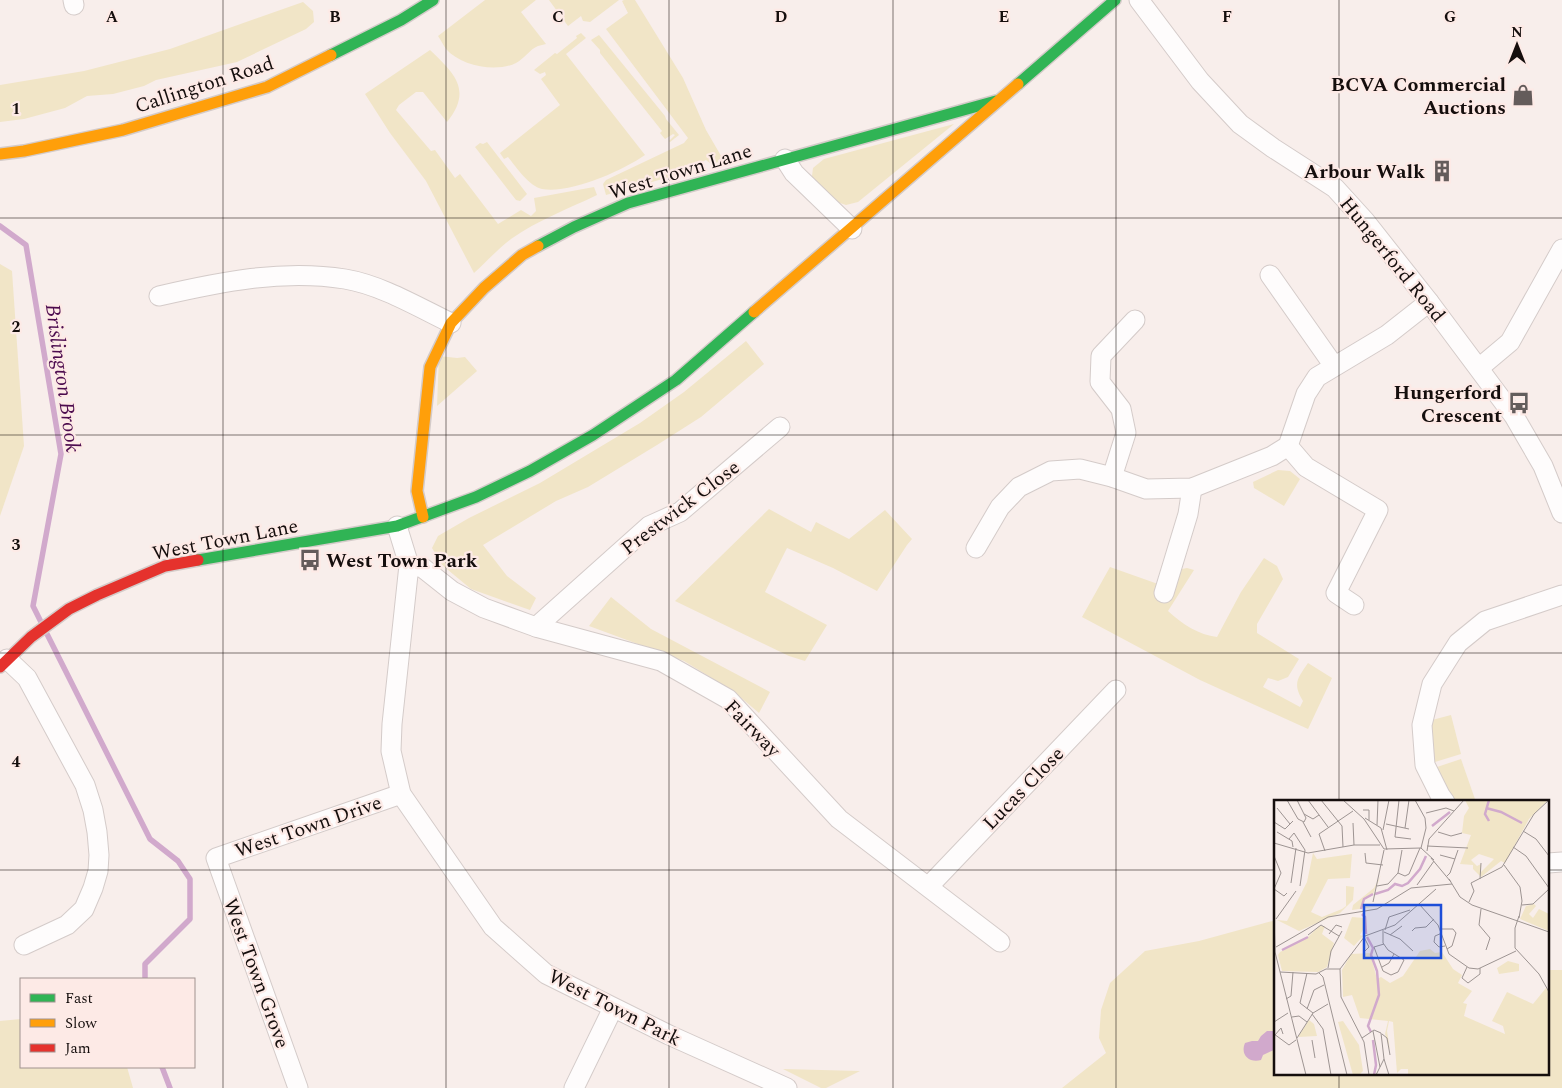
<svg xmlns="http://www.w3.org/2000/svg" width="1562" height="1088" font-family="Spectral,serif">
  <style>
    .green { fill: #f1e5c7 }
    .water { fill: #d1a9cc }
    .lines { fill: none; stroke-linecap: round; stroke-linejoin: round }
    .stream { stroke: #d1a9cc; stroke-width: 5.5 }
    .street-casing { stroke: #d4cbc9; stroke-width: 21 }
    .fast-casing { stroke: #d4cbc9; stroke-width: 14 }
    .slow-casing { stroke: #d4cbc9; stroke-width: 14 }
    .jam-casing { stroke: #d4cbc9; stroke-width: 14 }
    .street { stroke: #fefcfc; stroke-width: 19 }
    .fast { stroke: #30b455; stroke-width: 11 }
    .slow { stroke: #ff9f0a; stroke-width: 11 }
    .jam { stroke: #e5322d; stroke-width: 11 }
    .grid { fill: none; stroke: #150e0d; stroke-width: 1; stroke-opacity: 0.55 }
    .labels { text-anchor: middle; stroke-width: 4.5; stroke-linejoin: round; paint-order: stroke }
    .street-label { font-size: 20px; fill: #150e0d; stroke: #fdeae6 }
    .poi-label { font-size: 20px; font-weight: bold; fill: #150e0d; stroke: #fdeae6; text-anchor: end }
    .water-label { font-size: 21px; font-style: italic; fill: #4c0b4e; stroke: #fdeae6 }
    .inset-river { fill: none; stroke: #d1a9cc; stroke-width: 2.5 }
    .inset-road { fill: none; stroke: #9d9492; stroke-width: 1 }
    .view { fill: #1d4ed8; fill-opacity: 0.15; stroke: #1d4ed8; stroke-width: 2.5 }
    .inset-edge { fill: none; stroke: #150e0d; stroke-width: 2.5 }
    .grid-label { font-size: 16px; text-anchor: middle; font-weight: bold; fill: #150e0d; stroke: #fdeae6; stroke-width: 4.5; stroke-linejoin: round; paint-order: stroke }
  </style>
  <rect width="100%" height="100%" fill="#f8eeeb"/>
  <!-- green -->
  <g class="green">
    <path d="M485,0H536L521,12L546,44C543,45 541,45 538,46C530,49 524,59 516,63C496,73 461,66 446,49C443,45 441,40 438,36Z"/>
    <polygon points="549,0 619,0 590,22 583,21 581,16 568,26"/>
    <polygon points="624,0 635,0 683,78 706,130 724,161 711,164 706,160 702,162 705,167 606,195 603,184 606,180 684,143 688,138 606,29 628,13 622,1"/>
    <polygon points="303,2 313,11 314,22 306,29 237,62 156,80 144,86 113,94 87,96 65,108 24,119 0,122 0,85 84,71 170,49"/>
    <path d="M581,33L586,38L566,54L645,155C622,171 570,194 542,189C529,186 516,167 508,157L504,159L500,153L560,105L541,79L546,75L545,72L540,74L534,70L555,53L557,54L577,38L576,36Z"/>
    <polygon points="599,35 665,116 666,119 679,135 670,142 669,141 675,135 673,134 665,139 660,133 662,131 600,53 600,50 591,40"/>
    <path d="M430,50C454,73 473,90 447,122L423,92H416L399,105L396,110L431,151L435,150L455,178L460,174L498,224L521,210L531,216L536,211L534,198L594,187L597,195C568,209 538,220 511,239C498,249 486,262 474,273L426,181L390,133L365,94Z"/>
    <polygon points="954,124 858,202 846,205 837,202 815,186 812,176 813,168 824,159"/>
    <polygon points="487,142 527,194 520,201 516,200 475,147 480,143 483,144"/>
    <polygon points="0,264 12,271 24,446 0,516"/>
    <polygon points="746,341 764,364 701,417 657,445 588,487 556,501 483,545 507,576 536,598 530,610 471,589 442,565 432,548 438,536 469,518 540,483 640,423 684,392"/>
    <polygon points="439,356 457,358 465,357 477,371 437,406"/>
    <polygon points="1278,470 1290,471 1300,479 1284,506 1254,488 1253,482"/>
    <polygon points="769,509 811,532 816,522 849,539 885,510 912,539 907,545 877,591 833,568 787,548 765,592 827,625 805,661 789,656 675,601"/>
    <path d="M1264,558L1277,566L1283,579L1257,624V633L1299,659L1288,677L1278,681L1268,678L1263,687L1300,707L1303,701C1292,683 1298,678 1308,663L1332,678L1308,729L1200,680L1082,617L1110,567L1158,584L1177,575L1182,569L1187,568L1194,570L1168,611C1182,624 1199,635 1217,637L1241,592Z"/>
    <polygon points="611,597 651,629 770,692 759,713 733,691 684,661 589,626"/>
    <path d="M1451,715L1461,754L1435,762C1430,748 1432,733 1432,720Z"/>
    <polygon points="1461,759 1476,802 1457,802 1441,781 1434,768"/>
    <polygon points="1276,920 1276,1074 1548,1074 1548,970 1562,970 1562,1088 1062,1088 1106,1053 1099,1038 1101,1010 1110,983 1145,951 1199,941"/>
    <polygon points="21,1019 21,1067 127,1067 133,1088 0,1088 0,1021"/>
    <polygon points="783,1069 860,1071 826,1088 821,1088"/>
  </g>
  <!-- water -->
  <path class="water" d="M1267,1031H1276V1049L1263,1055L1261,1060C1249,1063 1240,1055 1245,1043L1252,1041H1258L1261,1036Z"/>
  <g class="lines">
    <!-- stream -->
    <g class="stream">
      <polyline points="0,226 26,245 61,454 33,606 41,622"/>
      <polyline points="47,634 150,839 178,861 190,879 190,919 145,964 145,979"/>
      <polyline points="162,1067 170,1088"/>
    </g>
    <!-- street casing -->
    <g class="street-casing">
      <g id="street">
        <polyline points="73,0 74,5"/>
        <polyline points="1139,0 1200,81 1240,124 1273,148 1335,188 1365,221 1429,302 1514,416 1543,466 1562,513"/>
        <polyline points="785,159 794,173 852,229"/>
        <polyline points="1270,275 1334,366"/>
        <path d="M159,296C220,282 282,269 345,279C381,285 418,307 451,323"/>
        <polyline points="1479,368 1510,342 1562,249"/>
        <polyline points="1288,446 1306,467 1378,510 1336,593 1354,605"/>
        <polyline points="1112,477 1126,433 1121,409 1100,382 1101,356 1135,320"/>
        <polyline points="397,526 409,565 392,724 391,751 401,794 493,927 546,974 669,1035 787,1088"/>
        <polyline points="976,548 1000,507 1019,487 1051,471 1080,469 1112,477 1146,489 1192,488 1272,456 1288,446 1306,394 1317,377 1387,335 1429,302"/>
        <polyline points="409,565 423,568 452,591 484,608 536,627 661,661 728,699 839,819 1000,942"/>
        <polyline points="1164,593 1188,514 1192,488"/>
        <polyline points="536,627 649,526 680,512 780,427"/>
        <polyline points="7,659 27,678 85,785 93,810 97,832 99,855 98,871 93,888 84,909 67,925 24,945"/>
        <polyline points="1445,802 1440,795 1425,765 1422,725 1432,684 1458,643 1485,621 1562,595"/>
        <polyline points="1548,863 1562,862"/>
        <polyline points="929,886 1116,690"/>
        <polyline points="298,1088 216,858 401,794"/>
        <polyline points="574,1088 613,1008"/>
      </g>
    </g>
    <!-- fast casing -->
    <g class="fast-casing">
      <g id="fast">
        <polyline points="331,55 401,20 433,0"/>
        <polyline points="1018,84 1115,0"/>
        <polyline points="538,246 574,227 628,203 996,101"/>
        <polyline points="198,560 397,526 476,497 530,471 593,435 676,380 754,312"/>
      </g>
    </g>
    <!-- slow casing -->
    <g class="slow-casing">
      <g id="slow">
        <polyline points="0,154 24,151 123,130 267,87 331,55"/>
        <polyline points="754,312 1018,84"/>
        <polyline points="423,517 417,491 430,367 451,323 484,288 522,255 538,246"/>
      </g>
    </g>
    <!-- jam casing -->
    <g class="jam-casing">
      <polyline id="jam" points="0,667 31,637 69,609 97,595 165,566 198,560"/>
    </g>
    <!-- street -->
    <use href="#street" class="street"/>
    <!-- fast -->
    <use href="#fast" class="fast"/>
    <!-- slow -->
    <use href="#slow" class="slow"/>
    <!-- jam -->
    <use href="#jam" class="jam"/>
  </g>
  <!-- grid -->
  <path class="grid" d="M223,0V1088M446,0V1088M669,0V1088M893,0V1088M1116,0V1088M1339,0V802M0,218H1562M0,435H1562M0,653H1562M0,870H1276M1548,870H1562M1339,1074V1088"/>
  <!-- icons -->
  <defs>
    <g id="shop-bare" transform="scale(1.725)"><path d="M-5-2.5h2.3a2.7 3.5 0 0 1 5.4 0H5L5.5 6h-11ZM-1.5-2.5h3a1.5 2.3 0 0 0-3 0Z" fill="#645c5b" stroke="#fdeae6" stroke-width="2.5" paint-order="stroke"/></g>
    <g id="building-bare" transform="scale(1.725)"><path d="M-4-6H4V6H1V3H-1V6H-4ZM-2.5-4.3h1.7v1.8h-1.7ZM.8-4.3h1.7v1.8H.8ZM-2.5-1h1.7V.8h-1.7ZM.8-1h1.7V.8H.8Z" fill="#645c5b" stroke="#fdeae6" stroke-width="2.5" paint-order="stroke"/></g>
    <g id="bus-bare" transform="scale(1.725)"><path d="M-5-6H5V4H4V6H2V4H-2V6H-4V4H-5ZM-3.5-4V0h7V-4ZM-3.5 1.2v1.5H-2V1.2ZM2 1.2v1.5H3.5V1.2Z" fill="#645c5b" stroke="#fdeae6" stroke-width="2.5" paint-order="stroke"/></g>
  </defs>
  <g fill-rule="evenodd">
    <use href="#shop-bare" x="1523" y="95"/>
    <use href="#building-bare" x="1442" y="171"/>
    <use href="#bus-bare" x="1519" y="403"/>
    <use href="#bus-bare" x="310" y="560"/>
  </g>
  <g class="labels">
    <!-- street labels -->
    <g class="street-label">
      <text transform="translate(204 84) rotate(-18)" y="7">Callington Road</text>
      <text transform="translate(680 171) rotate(-17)" y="7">West Town Lane</text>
      <text transform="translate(1393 259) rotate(51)" y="7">Hungerford Road</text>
      <text transform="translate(680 507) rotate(-37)" y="7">Prestwick Close</text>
      <text transform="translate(225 539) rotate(-11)" y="7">West Town Lane</text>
      <text transform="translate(753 728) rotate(46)" y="7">Fairway</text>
      <text transform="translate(1023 788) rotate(-46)" y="7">Lucas Close</text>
      <text transform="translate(308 826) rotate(-19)" y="7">West Town Drive</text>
      <text transform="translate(257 973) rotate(70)" y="7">West Town Grove</text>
      <text transform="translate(615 1007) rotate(27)" y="7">West Town Park</text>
    </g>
    <!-- poi labels -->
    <g class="poi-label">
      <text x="1506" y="91">BCVA Commercial<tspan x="1506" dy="23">Auctions</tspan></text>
      <text x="1425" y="178">Arbour Walk</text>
      <text x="1502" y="399">Hungerford<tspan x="1502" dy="23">Crescent</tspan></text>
      <text x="326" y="567" text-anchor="start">West Town Park</text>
    </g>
    <!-- water labels -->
    <g class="water-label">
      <text transform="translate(63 378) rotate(82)" y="7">Brislington Brook</text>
    </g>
  </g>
  <!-- overview -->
  <g transform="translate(1274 800)">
    <rect width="275" height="275" fill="#f8eeeb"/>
    <path d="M191,0H274L255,19L231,63L227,61L207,77L199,69V65L186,64L197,35L188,33L190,16L195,8ZM205,54L220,59L207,72V64L203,66L197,60ZM39,53L43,59L78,54L76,78L54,79L37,112L48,117L68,109L72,106V86L80,87L79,100L66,113L25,131L3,120L13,121L33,82ZM107,75L99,94L90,100L89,107L105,106L78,110L79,105L100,88ZM260,104L262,106L255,114L259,118L265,109L275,114V131L246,119L252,106ZM78,117L90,118L91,126L86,135L89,136L80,146L70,138ZM45,126H51L48,134L60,143L53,167L44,172L8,171L4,155L6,152L33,138ZM156,149L161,153L168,152L179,169L188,175L184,183L198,191L189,203L193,204L190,216L231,234L229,226L218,221L233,192L259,204L272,188L275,192V275H134V269H127L123,273L119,222L115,221L113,231L116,250L111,234L114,221L86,218L78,195L69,197L68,170L77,154L96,153L103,179L107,177L116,183L129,176L146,151ZM234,161L245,164V171L225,174L223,168ZM35,220L40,224L43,236L24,237ZM69,221L85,245L89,271L85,275H79L64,222Z" fill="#f1e5c7" fill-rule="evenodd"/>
    <path class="inset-river" d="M215,0L211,14L215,21M212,8L227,12L248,23M158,26L176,12M101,94L114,90L121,84L128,86L134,83L146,69L152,56M87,109L90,99L99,94M88,114L91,117L92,134M93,137L99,148L97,155L103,171L105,195L94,226L97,232M8,150L34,137M99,240L102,265L100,275"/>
    <path class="inset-road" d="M13,0L24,19L30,22L32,18L23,0M34,0L54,27M47,0L68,26L69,47M69,0L90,19L110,49L147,48L160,60M125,0L121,37L137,39M141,0L151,18L152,28L147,48M3,8L16,24M89,10H95V20M152,13L172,8L180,11M30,14L39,19L45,15M91,18L107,28L113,50M0,22L11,29L19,21M29,22L37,37M79,23L80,45M112,24L135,29M103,25L104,0M131,28L135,0M109,30L115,0M249,31L262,39L275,56M3,32L18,41L19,47M164,32L177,36L188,33M15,39L20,33L31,50L26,86M0,43L34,53L80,45H106M153,46L194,48M239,47L252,56L275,88M51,51L45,34L79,11M153,51L155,39L190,0M91,53L92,63L109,65M166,55L181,59M0,56L7,73L0,89M157,58L177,82M230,65L246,87L248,101L245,118M124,73L131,76L135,74L146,48M173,76L176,73L184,50M175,79L186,97L198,105L275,132M206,79L207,63M17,83L22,48M143,85L160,61M103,86L114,84L124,73L128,50M0,89L10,96L13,93M99,102L110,50M195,102L200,91L197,83L228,67L260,14L275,0M145,104L164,125L175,154L195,168L204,169L242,151M248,105L259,104L275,89M207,109L205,125L216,138L212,150M0,114L1,152L32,275M245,116L241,128V148L265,174L275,192M2,119L22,91M166,129H179L182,133L178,146L173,149M109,130V143L114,150L130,160L124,172L117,175L109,171L100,147L110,144M111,130L115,117L136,110M138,131L141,128L152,127L160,119M110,132L126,139L139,151M168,133L161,136L160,142L165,147L171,146M55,134L62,125L68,127M34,135L47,125L65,136M116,135L128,126M90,137L95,147L91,151M2,147L54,117L103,109L137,88L178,84M108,167L115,163L120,154M193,167L188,178L194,183L206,174V168M54,168L57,151L68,131M66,169L67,197L90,242L95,275M6,172L42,174L52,169H66L91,136L121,125L162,89M33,173L26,203L39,213M45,173L49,177L73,275M12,199L17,196L19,172M33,209L40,190L50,185M38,214L49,229L57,275M18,217L25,216L33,222M0,222L14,213M99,231L106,267M0,234L15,245L22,240M108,234L113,238L116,255M1,235L7,228L9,234M23,238L39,213L54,204M88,238L100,230L107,233L110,259L102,275M38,240L41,258M110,259L115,275"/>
    <path class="view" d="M90,105H167V158H90Z"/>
    <rect width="275" height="275" class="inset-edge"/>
  </g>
  <g class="grid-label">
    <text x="112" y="22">A</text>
    <text x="335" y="22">B</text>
    <text x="558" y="22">C</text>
    <text x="781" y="22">D</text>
    <text x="1004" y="22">E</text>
    <text x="1227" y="22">F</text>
    <text x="1450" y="22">G</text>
    <text x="16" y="114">1</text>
    <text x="16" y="332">2</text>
    <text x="16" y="550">3</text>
    <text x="16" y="767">4</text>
  </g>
  <!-- legend -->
  <rect x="20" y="978" width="175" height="90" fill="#fdeae6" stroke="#a0928f"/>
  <rect x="30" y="994" width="25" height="8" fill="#30b455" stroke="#a0928f"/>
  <text x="65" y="1003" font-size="15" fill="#150e0d">Fast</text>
  <rect x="30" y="1019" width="25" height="8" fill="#ff9f0a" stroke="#a0928f"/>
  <text x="65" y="1028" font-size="15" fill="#150e0d">Slow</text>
  <rect x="30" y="1044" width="25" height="8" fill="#e5322d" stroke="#a0928f"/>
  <text x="65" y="1053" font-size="15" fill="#150e0d">Jam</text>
  <!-- north arrow -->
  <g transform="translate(1517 45)" stroke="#fdeae6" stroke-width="4" paint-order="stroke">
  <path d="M0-4L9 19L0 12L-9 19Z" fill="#150e0d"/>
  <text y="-8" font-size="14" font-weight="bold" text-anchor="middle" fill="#150e0d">N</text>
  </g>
</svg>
